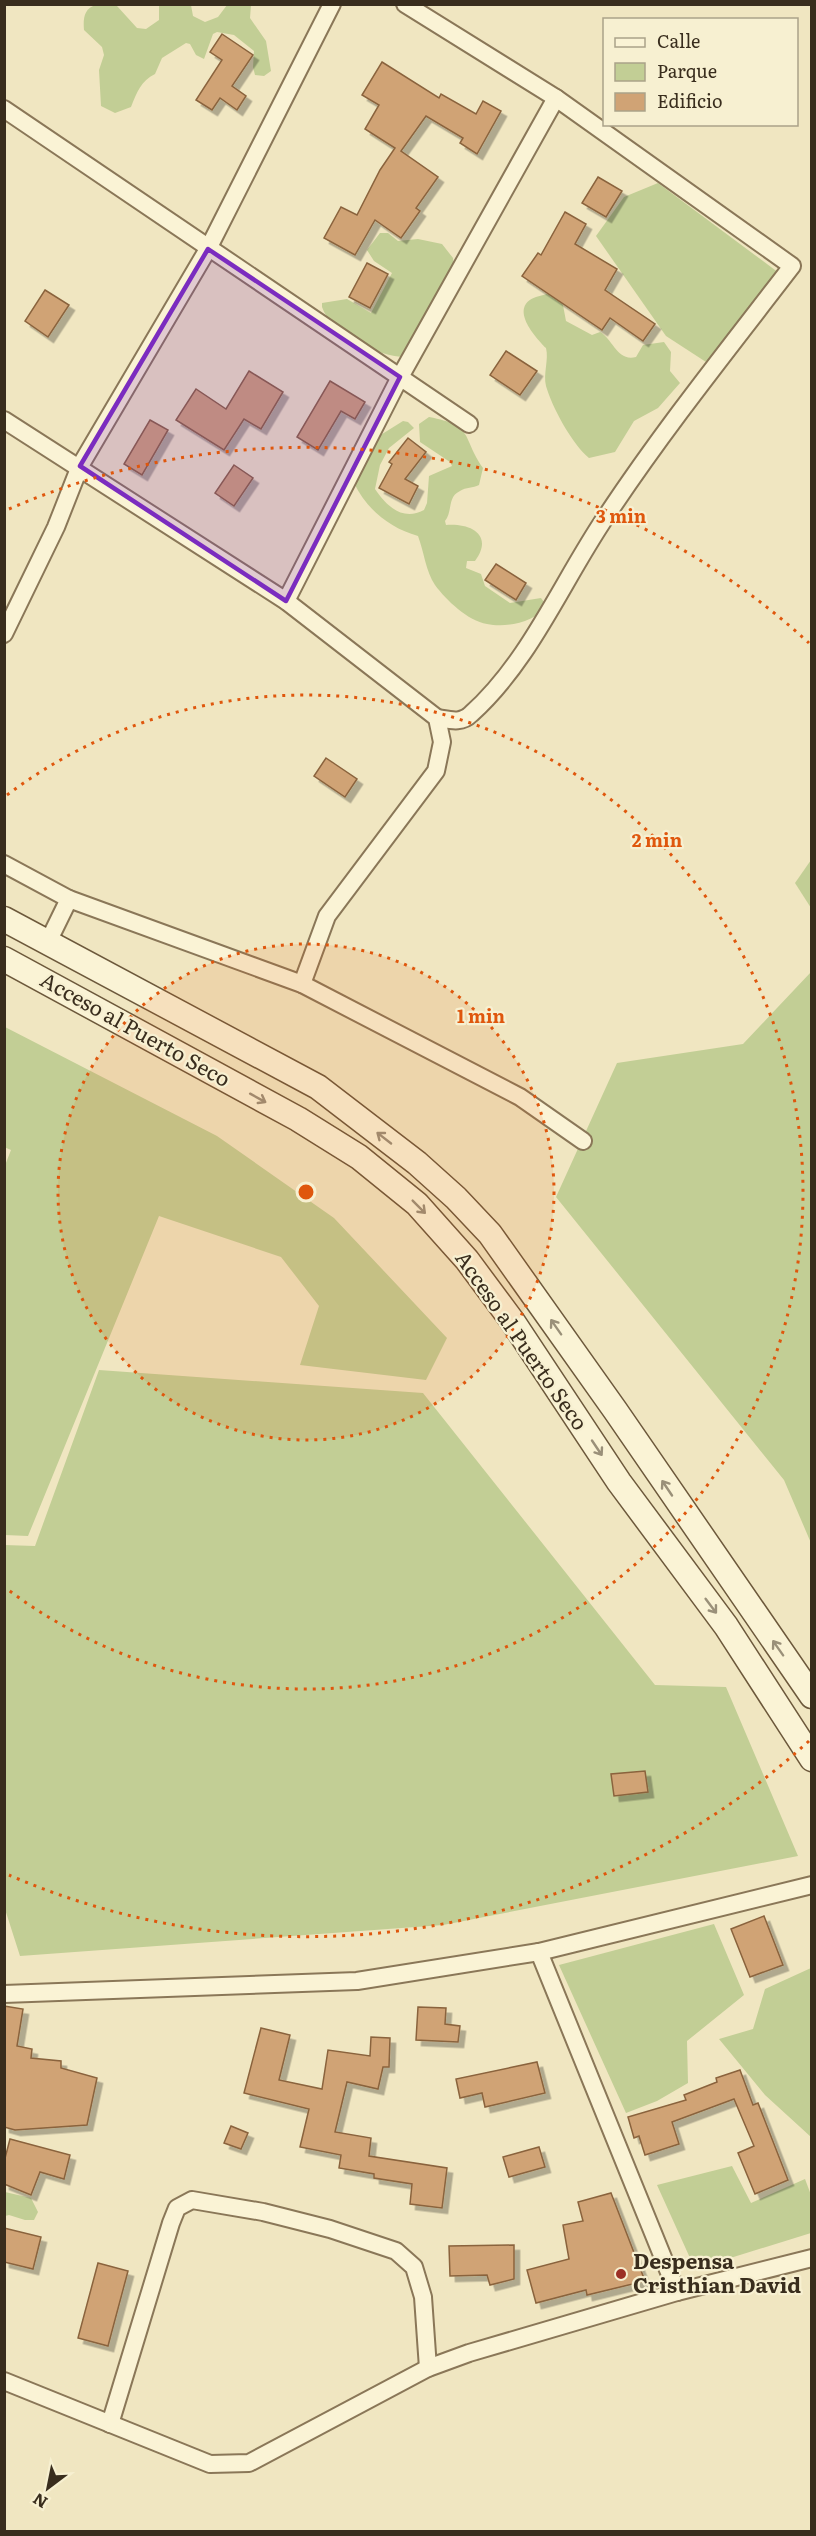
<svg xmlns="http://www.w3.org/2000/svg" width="816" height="2536" font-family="Literata,serif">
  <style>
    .green { fill: #c2ce95 }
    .building { fill: #d0a375; stroke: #8a633d; stroke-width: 1.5; filter: url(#shadow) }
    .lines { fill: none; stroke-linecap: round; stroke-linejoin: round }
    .minor-casing { stroke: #8a7758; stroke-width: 20 }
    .secondary-casing { stroke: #6c583b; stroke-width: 27 }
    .minor { stroke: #faf3d5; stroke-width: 16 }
    .secondary { stroke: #faf3d5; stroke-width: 24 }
    .oneway { stroke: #9a9079 }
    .marked { fill: #7b2cbf; fill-opacity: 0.2; stroke: #7b2cbf; stroke-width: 4.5; stroke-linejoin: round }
    .ring { fill: none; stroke: #df570d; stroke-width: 3; stroke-dasharray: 3 6 }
    .poi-dot { fill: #9c3025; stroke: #f7f0d1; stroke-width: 2 }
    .labels { text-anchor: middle; stroke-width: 4.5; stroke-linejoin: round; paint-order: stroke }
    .street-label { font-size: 21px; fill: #392d1d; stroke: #f7f0d1 }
    .poi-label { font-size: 21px; font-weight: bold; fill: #392d1d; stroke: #f7f0d1; text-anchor: start }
    .centre { fill: #df570d; stroke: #f7f0d1; stroke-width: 3 }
    .ring-label { font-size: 18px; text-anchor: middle; font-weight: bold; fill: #df570d; stroke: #f7f0d1; stroke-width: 4.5; stroke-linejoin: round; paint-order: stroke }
  </style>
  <defs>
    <filter id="shadow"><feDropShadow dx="5.5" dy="5.5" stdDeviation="0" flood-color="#0004"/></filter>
  </defs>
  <rect width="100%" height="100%" fill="#f0e6c1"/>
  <!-- green -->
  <g class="green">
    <path d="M96,5L117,6L137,28L146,29L159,20V5H191L193,16L205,22L218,17L227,5H251L250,18L266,41L271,71L264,76L255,75L253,67L254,51L234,35L217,32L213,34L204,59L196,55L190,44L186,43L162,58L155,74C141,81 137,92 131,107L115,113L101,106L99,70L104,55L102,47L84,30C83,19 84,8 96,5Z"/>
    <polygon points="658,183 779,273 706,362 666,336 596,236 624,197"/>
    <path d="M380,233H388L398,241L418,239L442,244L453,258L454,267L429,307L407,357C381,358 331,334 322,307V303L347,299L371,313L392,273L374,261L367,250Z"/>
    <path d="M554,291L562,300L566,321L592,335L600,332C613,339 617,362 636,357L643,345L664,342L671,352L670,371L680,383L658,408L634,421L615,452L589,458C572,444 552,407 546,386C543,373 549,360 546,348C535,337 508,307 536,297C542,295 548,294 554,291Z"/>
    <path d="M429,417C475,426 461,436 483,468L479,485C473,488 466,487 460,491C447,497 453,511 445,521L446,525C471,523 494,535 475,561H467L466,568L481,574L485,586L510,603L541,598L546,605C536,623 505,628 487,624C468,621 446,600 435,585C426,572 424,552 418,536C390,528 367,510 354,483L379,436L403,421L408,422L414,428L389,448L380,465L375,489C386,505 402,522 424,510L427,503L429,476L452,466L450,462L420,442L419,424Z"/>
    <polygon points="811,860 811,908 795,883"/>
    <polygon points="811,972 811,1543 784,1480 556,1197 617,1063 743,1044"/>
    <polygon points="5,1027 217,1136 334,1218 447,1338 426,1380 300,1365 319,1306 281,1257 159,1216 28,1536 5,1535 4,1168 11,1150 4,1147"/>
    <polygon points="99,1370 423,1393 655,1685 726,1687 798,1856 443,1925 20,1956 4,1906 4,1545 35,1546"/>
    <polygon points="714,1924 744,1995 687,2041 688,2083 657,2101 626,2113 559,1965"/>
    <polygon points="811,1968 811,2137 765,2095 719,2039 753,2029 765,1989"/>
    <polygon points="732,2166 751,2203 805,2179 811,2195 811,2233 695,2269 657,2185"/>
    <polygon points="5,2192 31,2198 38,2212 34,2220 25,2220 9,2215 5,2216"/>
  </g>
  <!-- building -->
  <g class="building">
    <polygon points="222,34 253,55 232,86 246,96 237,110 220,98 212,110 196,100 222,60 210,52"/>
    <polygon points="382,62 439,98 441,94 476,114 483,101 501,111 477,154 460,143 463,138 426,116 401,151 438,177 416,208 420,211 401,238 375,220 355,255 324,238 341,207 357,215 380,170 395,148 365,129 379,105 362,95"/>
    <polygon points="598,177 622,191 606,217 582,203"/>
    <polygon points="565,212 586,224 575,244 617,269 605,290 655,324 643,341 610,318 602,330 522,276 538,253 541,255"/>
    <polygon points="367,263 388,274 370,308 349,297"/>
    <polygon points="45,290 69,305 48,337 25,321"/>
    <polygon points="506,351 537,371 520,395 490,375"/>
    <polygon points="249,371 283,392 261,429 244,419 224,450 176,420 196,389 226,409"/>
    <polygon points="330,381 365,402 355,419 341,411 318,450 297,437"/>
    <polygon points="150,420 168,430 142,475 124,464"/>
    <polygon points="408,438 426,452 405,479 418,486 409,504 379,488 392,464 389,462"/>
    <polygon points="234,465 253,478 234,506 215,493"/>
    <polygon points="496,564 526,583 516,600 485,580"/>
    <polygon points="326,758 357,779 345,797 314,776"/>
    <polygon points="645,1771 648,1792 614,1796 611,1774"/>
    <polygon points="764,1916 783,1965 750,1977 731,1929"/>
    <polygon points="4,2006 23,2009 17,2046 32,2049 31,2058 61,2061 61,2068 97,2078 87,2125 15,2130 4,2127"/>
    <polygon points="418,2007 446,2008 445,2024 460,2026 458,2042 416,2040"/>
    <polygon points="261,2028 290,2035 279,2080 322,2089 328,2050 370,2056 371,2037 390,2038 389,2067 383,2067 378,2089 347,2082 335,2132 371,2138 369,2156 447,2168 442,2208 410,2204 412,2184 374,2178 374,2174 339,2168 341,2155 300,2147 309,2109 244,2093"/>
    <polygon points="537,2062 545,2093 485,2107 482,2093 460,2098 456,2079"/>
    <polygon points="740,2070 753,2105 758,2103 788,2180 755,2194 738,2153 754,2146 734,2099 672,2122 679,2144 645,2155 639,2136 634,2138 628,2117 686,2100 684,2095 717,2082 716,2078"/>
    <polygon points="231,2126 248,2133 241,2149 224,2143"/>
    <polygon points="10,2139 70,2155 64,2179 40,2172 31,2195 4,2184 4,2162"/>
    <polygon points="539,2147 545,2167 509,2177 503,2157"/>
    <polygon points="611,2193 645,2281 587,2295 586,2290 536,2303 527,2270 569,2259 563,2225 583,2221 578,2202"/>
    <polygon points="4,2228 41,2237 33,2269 4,2262"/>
    <polygon points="514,2245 514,2279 490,2285 487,2275 450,2276 449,2246"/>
    <polygon points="98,2263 128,2271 108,2346 78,2338"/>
  </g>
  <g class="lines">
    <!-- minor casing -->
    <g class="minor-casing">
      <g id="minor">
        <path d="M405,4L556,98L792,266C729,348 664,429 607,515C562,581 531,660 471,714C461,724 450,720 437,718"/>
        <polyline points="4,109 469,424"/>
        <polyline points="4,420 286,601 437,718 442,742 436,771 327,916 302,984"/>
        <polyline points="286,601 400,377 556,98"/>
        <polyline points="4,634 56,527 80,466 208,249 332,4"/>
        <polyline points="4,864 69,899 302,984 520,1097 583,1141"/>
        <polyline points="48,942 69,899"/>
        <polyline points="539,1952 677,2292"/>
        <polyline points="4,1994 357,1981 539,1952 812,1885"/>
        <polyline points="4,2381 210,2464 249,2463 428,2368 469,2353 677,2292 812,2258"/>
        <polyline points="110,2424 171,2223 177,2208 192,2200 263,2212 330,2229 396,2251 414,2267 423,2297 428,2368"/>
      </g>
    </g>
    <!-- secondary casing -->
    <g class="secondary-casing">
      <g id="secondary">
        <polyline points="4,919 318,1087 417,1163 456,1198 490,1234 615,1410 812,1696"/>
        <polyline points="4,959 298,1119 359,1157 417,1204 467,1260 513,1322 619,1482 726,1626 812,1759"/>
      </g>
    </g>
    <!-- minor -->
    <use href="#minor" class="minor"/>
    <!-- secondary -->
    <use href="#secondary" class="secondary"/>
  </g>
  <!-- one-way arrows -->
  <defs><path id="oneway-shaft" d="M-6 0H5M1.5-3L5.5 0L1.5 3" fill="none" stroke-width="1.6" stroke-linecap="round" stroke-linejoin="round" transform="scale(1.5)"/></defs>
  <g class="oneway">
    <use href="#oneway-shaft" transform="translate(258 1098) rotate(29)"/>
    <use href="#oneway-shaft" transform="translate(384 1138) rotate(-142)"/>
    <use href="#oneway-shaft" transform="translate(419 1207) rotate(45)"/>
    <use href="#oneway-shaft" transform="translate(556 1327) rotate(-125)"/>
    <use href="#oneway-shaft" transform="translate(597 1448) rotate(56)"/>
    <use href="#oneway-shaft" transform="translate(667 1488) rotate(-124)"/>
    <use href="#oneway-shaft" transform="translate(711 1606) rotate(53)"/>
    <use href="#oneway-shaft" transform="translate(778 1648) rotate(-125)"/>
  </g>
  <!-- marked area -->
  <path class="marked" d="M208,249L400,377L286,601L80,466Z"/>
  <!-- distance rings -->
  <circle cx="306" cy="1192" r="248" fill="#df570d" fill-opacity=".12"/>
  <g class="ring">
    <circle cx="306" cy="1192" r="248"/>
    <path d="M7 795A497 497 0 1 1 7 1589"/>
    <path d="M809 1741A745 745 0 0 1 9 1875M9 509A745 745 0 0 1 809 643"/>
  </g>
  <!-- markers -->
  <circle class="poi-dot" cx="621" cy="2274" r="6"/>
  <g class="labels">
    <!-- street labels -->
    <g class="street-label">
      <text transform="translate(135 1030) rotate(29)" y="7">Acceso al Puerto Seco</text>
      <text transform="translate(521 1341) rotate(55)" y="7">Acceso al Puerto Seco</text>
    </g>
    <!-- poi labels -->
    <g class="poi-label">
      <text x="633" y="2269">Despensa<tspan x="633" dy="24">Cristhian David</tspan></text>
    </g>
  </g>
  <circle cx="306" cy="1192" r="9" class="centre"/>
  <g class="ring-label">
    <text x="621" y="523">3 min</text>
    <text x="657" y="847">2 min</text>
    <text x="481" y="1023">1 min</text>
  </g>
  <!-- border -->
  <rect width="816" height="2536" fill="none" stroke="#392d1d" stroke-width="12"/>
  <!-- legend -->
  <rect x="603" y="18" width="195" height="108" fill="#f7f0d1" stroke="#aba289" stroke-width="1.5"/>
  <rect x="615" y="38" width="30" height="9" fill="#faf3d5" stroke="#aba289" stroke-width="1.5"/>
  <text x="657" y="48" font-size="18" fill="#392d1d">Calle</text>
  <rect x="615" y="63" width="30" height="18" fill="#c2ce95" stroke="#aba289" stroke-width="1.5"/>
  <text x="657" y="78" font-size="18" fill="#392d1d">Parque</text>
  <rect x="615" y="93" width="30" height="18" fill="#d0a375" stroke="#aba289" stroke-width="1.5"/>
  <text x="657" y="108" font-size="18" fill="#392d1d">Edificio</text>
  <!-- north arrow -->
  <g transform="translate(48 2488) rotate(212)" stroke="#f7f0d1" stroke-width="4.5" paint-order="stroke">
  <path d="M0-4.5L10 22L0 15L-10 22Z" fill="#392d1d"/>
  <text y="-9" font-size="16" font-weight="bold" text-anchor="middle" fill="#392d1d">N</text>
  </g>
</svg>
